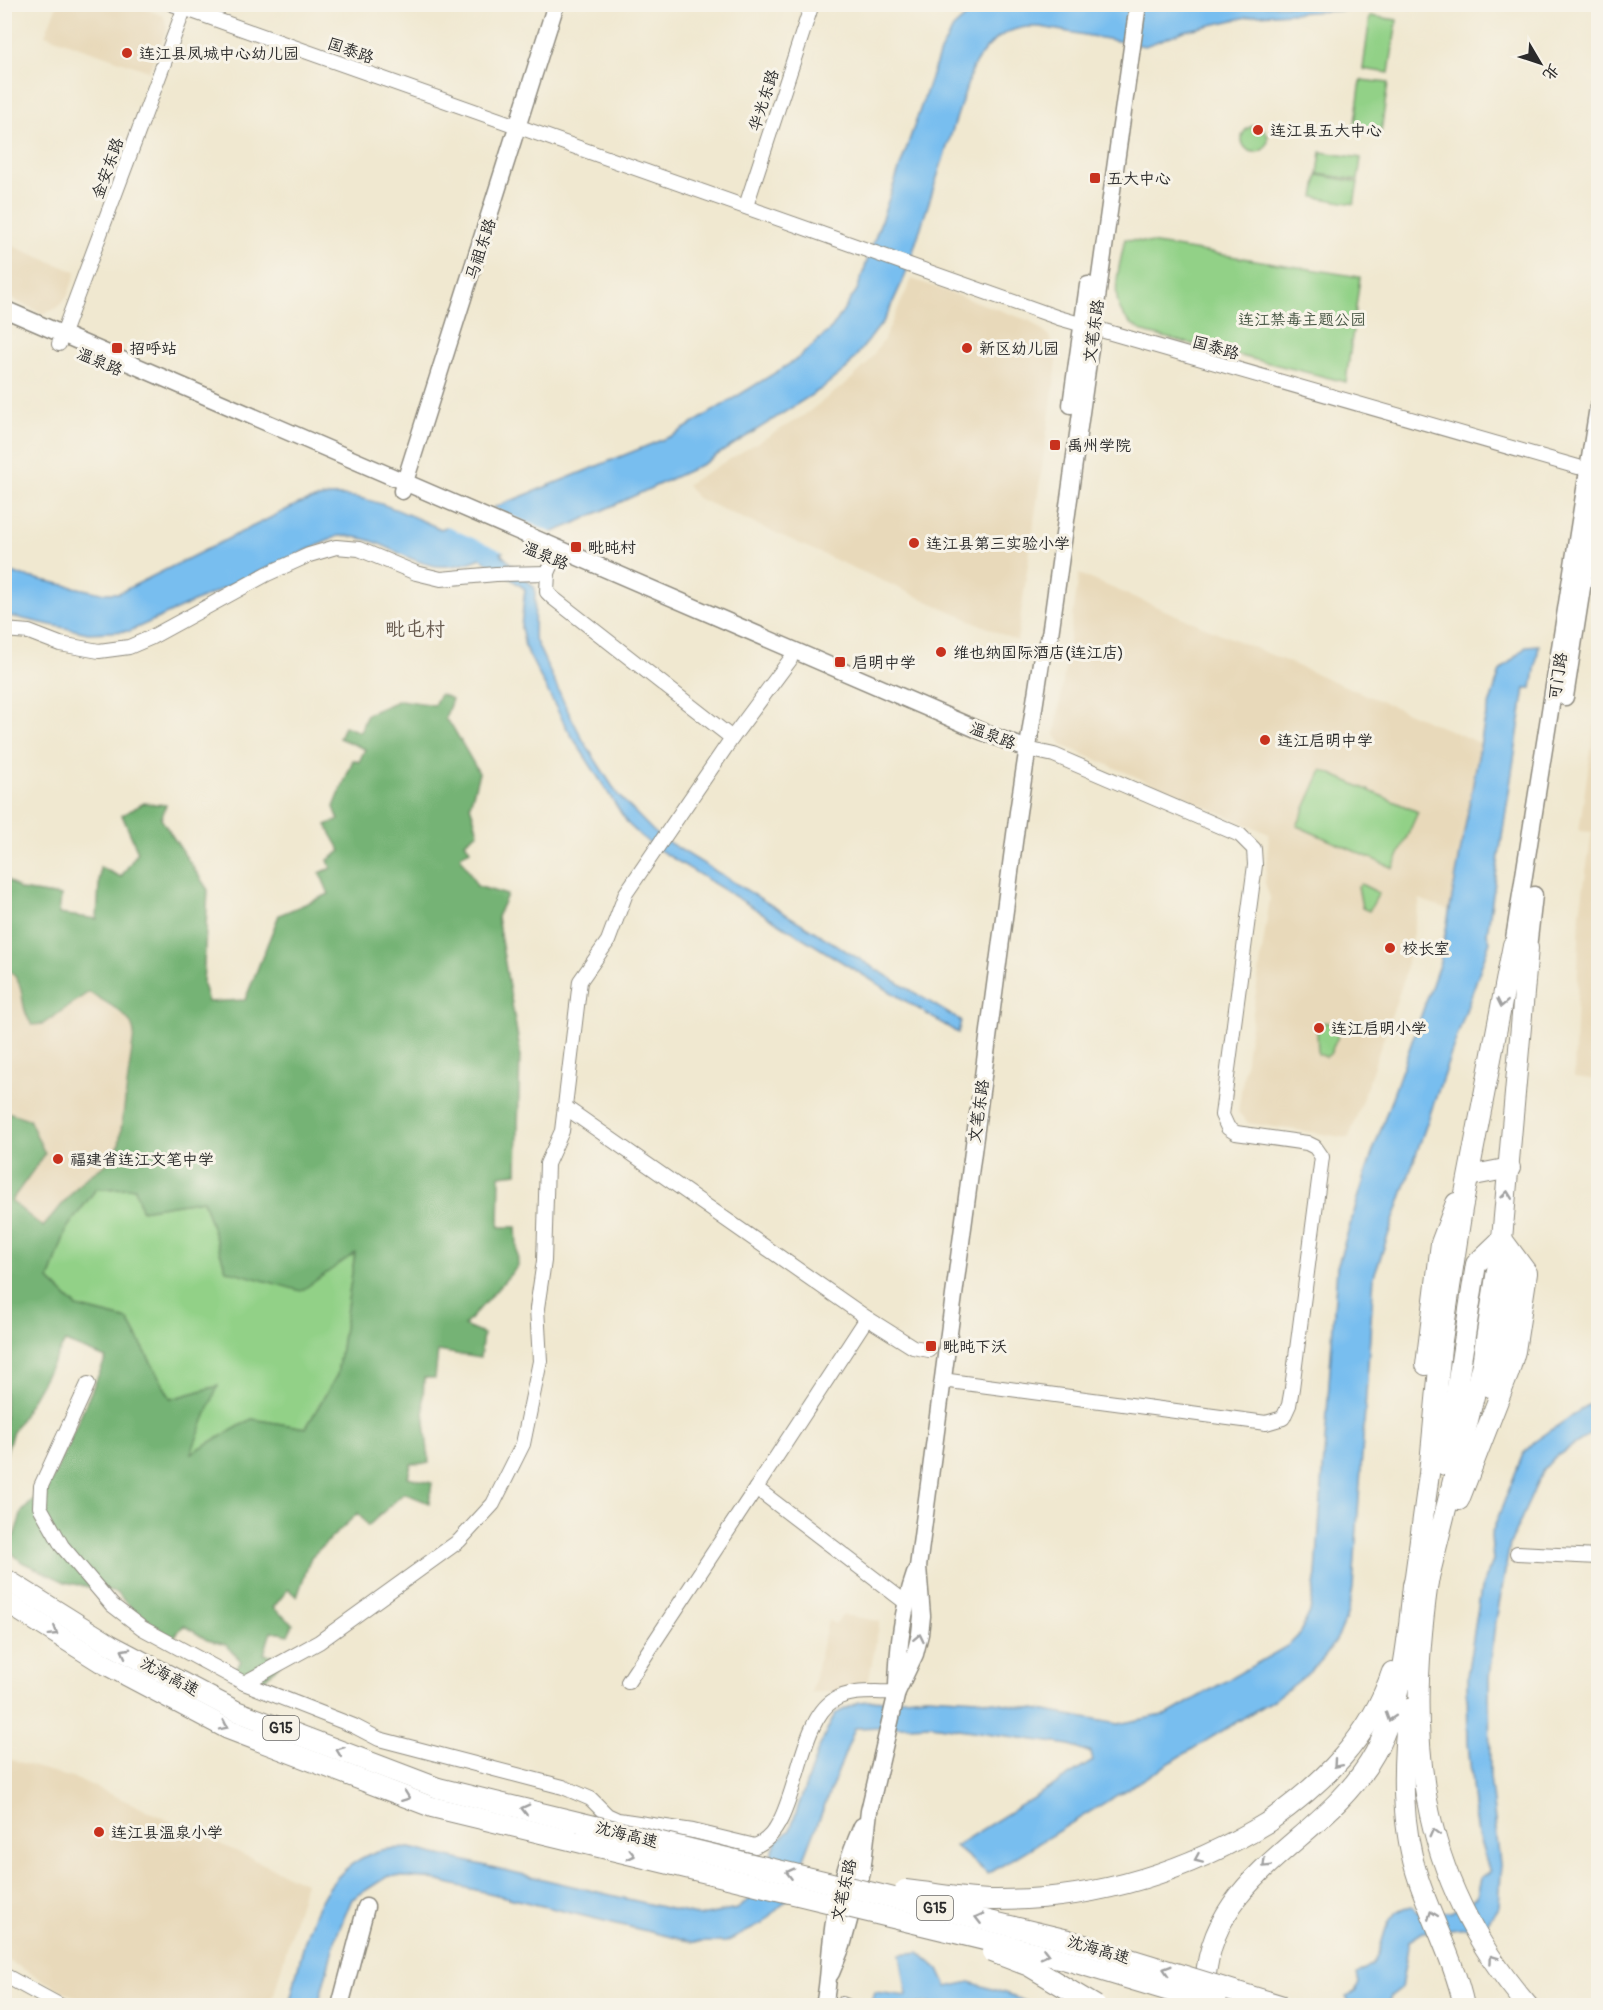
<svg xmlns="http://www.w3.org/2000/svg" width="1603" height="2010" font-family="Pangolin,'LXGW WenKai TC',sans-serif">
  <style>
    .built { fill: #e8d9ba }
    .green { fill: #92d187; stroke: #5e7e59; stroke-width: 1.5 }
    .forest { fill: #75b374; stroke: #506f50; stroke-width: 1.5; fill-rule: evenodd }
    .water { fill: #78beef; stroke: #52748d; stroke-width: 1.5 }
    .pier { fill: #f0e8d0 }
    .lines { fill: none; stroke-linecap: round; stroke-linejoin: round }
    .minor-casing { stroke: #8e8a7e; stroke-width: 16 }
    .major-casing { stroke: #8e8a7e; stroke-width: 19 }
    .highway-casing { stroke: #8e8a7e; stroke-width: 22 }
    .minor { stroke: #fff; stroke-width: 14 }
    .major { stroke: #fff; stroke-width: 16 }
    .highway { stroke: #fff; stroke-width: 20 }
    .highway-bridge-casing { stroke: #8e8a7e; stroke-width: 22; stroke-linecap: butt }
    .highway-bridge { stroke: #fff; stroke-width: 20 }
    .oneway { stroke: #a0a0a0 }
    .poi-dot { fill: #c8321e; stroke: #f7f3e8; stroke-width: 2 }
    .labels { text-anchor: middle; stroke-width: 6; stroke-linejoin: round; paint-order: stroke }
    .shield { fill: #f7f3e8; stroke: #686764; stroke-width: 1.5 }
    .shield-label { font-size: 15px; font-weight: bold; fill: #2b2b2b }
    .street-label { font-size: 16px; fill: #2b2b2b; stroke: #f7f3e8 }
    .poi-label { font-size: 16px; fill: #2b2b2b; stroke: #f7f3e8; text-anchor: start }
    .park-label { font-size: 16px; fill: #455442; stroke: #f7f3e8 }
    .quarter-label { font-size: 20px; fill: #695c50; stroke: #f7f3e8 }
  </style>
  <rect width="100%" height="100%" fill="#f7f3e8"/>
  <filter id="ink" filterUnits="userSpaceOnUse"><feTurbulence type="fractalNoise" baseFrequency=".0167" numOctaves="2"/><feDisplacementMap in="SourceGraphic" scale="12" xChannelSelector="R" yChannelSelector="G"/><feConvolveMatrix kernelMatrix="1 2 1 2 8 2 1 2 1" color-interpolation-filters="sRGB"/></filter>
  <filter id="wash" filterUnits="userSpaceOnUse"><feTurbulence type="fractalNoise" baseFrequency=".008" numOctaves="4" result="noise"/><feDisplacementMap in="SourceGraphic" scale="24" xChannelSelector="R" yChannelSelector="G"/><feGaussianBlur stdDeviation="1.35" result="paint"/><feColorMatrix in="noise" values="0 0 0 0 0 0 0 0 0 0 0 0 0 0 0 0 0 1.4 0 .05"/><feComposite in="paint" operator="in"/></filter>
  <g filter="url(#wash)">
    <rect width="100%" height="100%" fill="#f0e8d0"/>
    <!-- built -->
    <g class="built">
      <polygon points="57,5 134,5 164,16 167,29 149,71 45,35"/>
      <polygon points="5,243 76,272 67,297 57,308 44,314 5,296"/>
      <polygon points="912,279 1030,321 1049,336 1056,351 1056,370 1017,641 695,497 687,484 803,416 848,382 867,364 883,341"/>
      <polygon points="1079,574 1480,743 1449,911 1420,899 1403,982 1349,1138 1248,1123 1238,1112 1270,898 1265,883 1269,834 1062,745 1055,735"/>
      <polygon points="1598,703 1598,1080 1574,1077 1580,913 1592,832 1579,831"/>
      <polygon points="5,957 89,992 126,1018 132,1026 134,1034 119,1145 5,1362"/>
      <polygon points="843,1615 880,1621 867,1689 811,1693 828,1620 835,1624"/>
      <polygon points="5,1758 82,1781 305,1883 271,2005 89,2005 5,1959"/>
    </g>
    <!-- green -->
    <g class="green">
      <polygon points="1370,16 1397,20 1389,73 1363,69"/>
      <polygon points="1361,80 1388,83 1381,132 1354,129"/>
      <circle cx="1255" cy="139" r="13"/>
      <polygon points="1321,152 1361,158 1358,180 1318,174"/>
      <polygon points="1318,175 1358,182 1354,204 1314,197"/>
      <path d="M1125,239L1360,277L1346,382L1147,333C1102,314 1118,276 1125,239Z"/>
      <polygon points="1322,770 1418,812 1393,868 1297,826"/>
      <polygon points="1361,884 1379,893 1369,911 1362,908 1358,886"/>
      <polygon points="1325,1022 1336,1025 1340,1032 1330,1054 1326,1057 1318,1054 1317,1029"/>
      <polygon points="135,1188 142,1210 203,1200 226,1270 355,1252 337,1375 306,1428 252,1419 190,1454 171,1399 128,1320 77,1307 49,1280 67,1228 96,1189"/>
    </g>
    <!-- forest -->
    <path class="forest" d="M440,694L452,699L445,719L452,726L479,773L470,805L478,832L465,842L470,850L460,856L477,886L507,895L497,917L520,1050L517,1173L500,1175L499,1227H516L518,1266L464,1326L483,1334L480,1358L438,1351L435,1378H424L423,1400L429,1463L411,1464L408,1477L432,1483L429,1503L404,1493L368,1526L358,1513L311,1557L297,1597L288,1589L273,1608L293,1624L288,1635L271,1631L264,1654L286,1657L263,1681V1688L234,1672L241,1661L226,1645L207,1640L184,1625L173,1638L133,1610L117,1593L65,1582L22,1562L5,1547V1533L14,1536L22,1512L52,1480L106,1358L65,1342L12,1434L5,1457V1111L29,1119L45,1154L11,1201L43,1227L83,1180L108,1163L119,1145L134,1034C133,1014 104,1002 89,992L43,1024L32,1025C16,1002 30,985 5,967V878L21,890L61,896L59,914L97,919L100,867L121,877L138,852L122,815L144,803L166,805L161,819L208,890L203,984L208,1002L245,1000L279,915L329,894L320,873L331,868L328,860L341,851L326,825L339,820L334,807L353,760L359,762L365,749L339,738L344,726L360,732L367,714L400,700L434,705ZM135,1188L141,1210L203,1200L226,1270L301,1291L355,1253L337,1375L306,1428L252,1419L191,1453L218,1386L171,1399L128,1320L77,1307L49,1280L67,1228L96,1189Z"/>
    <!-- water -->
    <g class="water">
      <path d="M979,5H1439L1256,15L1184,31L1145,46L1041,27C1009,24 989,40 973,67L905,276L885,319L847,368L821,389L703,464L571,525L500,553L535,588L534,637L566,707L584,742L618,795L658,836L961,1021L958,1033L651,845L628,824L566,727L525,647L521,627L525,589L481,558C416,586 396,534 338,536L130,631L88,633L5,615V572L101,593H119L298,504C308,501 319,497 330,496C370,494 406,514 441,529L674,435L796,360L832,328L857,290L940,52L953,28Z"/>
      <path d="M1539,645L1532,688H1525L1487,934L1490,941L1374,1276L1353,1587C1345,1645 1318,1670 1271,1701L988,1874L955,1846L1093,1761L1091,1753L1070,1745L931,1725L855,1728L788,1899L762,1924L726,1942H692L426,1878L388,1876L352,1899L336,1937L318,2005L289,2006C304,1946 312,1873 378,1851C388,1848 400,1849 410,1848L700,1916L737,1909L758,1892L776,1842L790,1830L818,1750L835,1714L859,1702L926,1696L978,1699L1118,1724L1168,1714L1289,1645L1298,1636L1310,1612L1316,1574L1337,1267L1371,1157L1440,962L1485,719L1500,671L1527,646Z"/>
      <path d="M1598,1398V1429L1554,1458L1543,1470L1510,1544L1494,1632L1489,1679L1490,1777L1501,1873L1499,1906L1486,1925L1423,1932L1409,1941L1401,1988L1391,1996L1388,2005H1347L1349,2002L1346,1996L1355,1992L1359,1983L1357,1974C1361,1971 1369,1967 1373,1963C1387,1945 1379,1912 1412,1906L1416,1912H1451L1477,1897L1481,1877L1490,1873L1478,1835L1474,1806L1468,1742L1467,1676L1481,1589L1493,1561L1491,1535L1523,1454L1534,1442Z"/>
      <polygon points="919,1952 939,1970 947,1987 970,1982 1014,1996 1032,2005 935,2006 925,2002 917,2005 871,2005 875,1992 907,1996 900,1954"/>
    </g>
    <!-- pier -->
    <polygon class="pier" points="491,507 555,534 507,553 443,525"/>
  </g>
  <g filter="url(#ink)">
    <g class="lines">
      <!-- minor casing -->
      <g class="minor-casing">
        <g id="minor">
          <polyline points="172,4 1059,318 1578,467"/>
          <polyline points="746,206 812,4"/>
          <polyline points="59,344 186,4"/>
          <polyline points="554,559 548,573 547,592 553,598 732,738"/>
          <polyline points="4,630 29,632 60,644 99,651 129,647 150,638 267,574 309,555 336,547 359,549 416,573 441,579 496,574 548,573"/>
          <polyline points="565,1107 867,1318 913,1347 929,1350"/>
          <polyline points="942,1380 1266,1423 1283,1418 1289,1405 1292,1388 1322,1157 1315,1147 1307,1143 1236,1133 1228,1128 1222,1115 1255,865 1254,849 1240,835 1054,755 1027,749"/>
          <path d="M88,1384L41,1486L40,1507L62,1546L112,1605L142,1628L244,1683L354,1726L379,1739L563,1787L591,1799L607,1815L618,1820L693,1831L755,1846C799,1831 794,1724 834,1700C851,1689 877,1693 897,1692"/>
          <polyline points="756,1488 867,1318"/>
          <polyline points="1517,1553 1598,1557"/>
          <polyline points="628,1682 756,1488 905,1602"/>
          <polyline points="244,1683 319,1642 459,1541 493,1504 523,1444 540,1361 537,1308 544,1261 547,1164 562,1131 580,981 608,941 626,893 732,738 790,660"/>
          <polyline points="4,1975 61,2006"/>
          <polyline points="842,2004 847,2006"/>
        </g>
      </g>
      <!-- major casing -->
      <g class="major-casing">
        <g id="major">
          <polyline points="4,309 983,732 1027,749"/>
          <polyline points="1071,405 1088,285"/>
          <polyline points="402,491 556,4"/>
          <polyline points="1565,697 1598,485"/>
          <polyline points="1513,945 1598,407"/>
          <polyline points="1528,948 1534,895"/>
          <path d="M897,1687C898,1647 902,1611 915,1574"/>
          <polyline points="831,1973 842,1946 862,1872 869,1811 897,1692 915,1654 920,1634 922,1616 918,1567 1018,812 1042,656 1050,635 1138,4"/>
          <polyline points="340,2006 366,1907"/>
          <path d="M824,2006C829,1982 829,1960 832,1937C836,1899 847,1860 862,1826"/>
        </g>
      </g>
      <!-- highway casing -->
      <g class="highway-casing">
        <g id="highway">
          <polyline points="1469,1176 1510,1168"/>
          <polyline points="1426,1365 1441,1243 1456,1203"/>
          <polyline points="1490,1387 1497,1363 1512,1271 1505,1249"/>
          <polyline points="1445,1465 1476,1264 1502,1239"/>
          <polyline points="1459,1500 1509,1372 1515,1351 1527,1273 1502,1239"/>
          <path d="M1430,1568C1405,1733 1414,1874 1528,2006"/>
          <polyline points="4,1578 111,1645 236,1711 438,1788 582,1823"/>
          <polyline points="1412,1598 1429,1474 1441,1347 1450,1287 1462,1209 1513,945 1528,948 1502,1239 1482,1364 1428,1581"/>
          <polyline points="4,1601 101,1662 228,1729 432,1807 574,1841"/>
          <path d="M1408,1709C1402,1766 1400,1825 1419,1881C1433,1922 1455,1963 1464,2006"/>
          <path d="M1268,1822C1323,1783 1370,1738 1392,1672"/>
          <path d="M1205,1997C1202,1872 1325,1845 1375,1753C1402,1702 1408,1642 1413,1585"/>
        </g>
      </g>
      <!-- minor -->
      <use href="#minor" class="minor"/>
      <!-- major -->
      <use href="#major" class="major"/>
      <!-- highway -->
      <use href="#highway" class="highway"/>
      <!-- highway-bridge casing -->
      <g class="highway-bridge-casing">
        <g id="highway-bridge">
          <polyline points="582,1823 1068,1940 1283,2006"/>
          <polyline points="574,1841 1063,1959 1219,2006"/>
          <path d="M905,1890C935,1893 966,1900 996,1900C1094,1900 1185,1873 1268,1822"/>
          <polyline points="992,1952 1029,1966 1096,2006"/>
        </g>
      </g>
      <!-- highway-bridge -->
      <use href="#highway-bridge" class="highway-bridge"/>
    </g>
    <!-- one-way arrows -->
    <defs><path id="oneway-chevron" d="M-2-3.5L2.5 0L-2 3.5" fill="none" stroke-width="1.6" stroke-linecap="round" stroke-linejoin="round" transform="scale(1.5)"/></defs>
    <g class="oneway">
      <use href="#oneway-chevron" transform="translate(1502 1003) rotate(101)"/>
      <use href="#oneway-chevron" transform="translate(1507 1195) rotate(-83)"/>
      <use href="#oneway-chevron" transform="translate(54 1632) rotate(32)"/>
      <use href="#oneway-chevron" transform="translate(919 1638) rotate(-78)"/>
      <use href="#oneway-chevron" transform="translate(125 1652) rotate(-152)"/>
      <use href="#oneway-chevron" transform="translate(1390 1717) rotate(108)"/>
      <use href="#oneway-chevron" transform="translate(224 1726) rotate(26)"/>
      <use href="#oneway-chevron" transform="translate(340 1751) rotate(-159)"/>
      <use href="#oneway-chevron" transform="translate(1337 1764) rotate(131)"/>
      <use href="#oneway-chevron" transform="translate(406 1797) rotate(21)"/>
      <use href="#oneway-chevron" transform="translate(525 1809) rotate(-166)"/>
      <use href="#oneway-chevron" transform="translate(1434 1833) rotate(-104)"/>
      <use href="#oneway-chevron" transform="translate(631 1855) rotate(14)"/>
      <use href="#oneway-chevron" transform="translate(1198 1859) rotate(156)"/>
      <use href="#oneway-chevron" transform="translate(1266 1864) rotate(136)"/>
      <use href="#oneway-chevron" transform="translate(790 1873) rotate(-166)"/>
      <use href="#oneway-chevron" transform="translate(1432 1915) rotate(-111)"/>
      <use href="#oneway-chevron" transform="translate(979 1918) rotate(-166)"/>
      <use href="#oneway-chevron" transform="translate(1045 1954) rotate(14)"/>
      <use href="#oneway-chevron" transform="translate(1493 1959) rotate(-125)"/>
      <use href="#oneway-chevron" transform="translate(1167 1970) rotate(-163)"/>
    </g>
  </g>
  <!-- markers -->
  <g class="poi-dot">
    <circle cx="127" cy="53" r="6"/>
    <circle cx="1258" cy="130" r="6"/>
    <rect x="1089" y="172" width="12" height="12" rx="3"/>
    <rect x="111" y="342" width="12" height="12" rx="3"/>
    <circle cx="967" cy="348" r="6"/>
    <rect x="1049" y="439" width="12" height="12" rx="3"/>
    <circle cx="914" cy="543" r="6"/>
    <rect x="570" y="541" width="12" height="12" rx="3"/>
    <circle cx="941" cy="652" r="6"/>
    <rect x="834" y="656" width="12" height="12" rx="3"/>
    <circle cx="1265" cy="740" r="6"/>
    <circle cx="1390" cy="948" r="6"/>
    <circle cx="1319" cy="1028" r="6"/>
    <circle cx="58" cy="1159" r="6"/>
    <rect x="925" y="1340" width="12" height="12" rx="3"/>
    <circle cx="99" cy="1832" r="6"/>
  </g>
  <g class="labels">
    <!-- shield labels -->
    <g class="shield">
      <rect x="263" y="1716" width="36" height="24" rx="4.5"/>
      <rect x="917" y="1896" width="36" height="24" rx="4.5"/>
    </g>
    <g class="shield-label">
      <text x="281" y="1733">G15</text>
      <text x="935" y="1913">G15</text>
    </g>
    <!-- street labels -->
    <g class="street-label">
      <text transform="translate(351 50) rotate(19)" y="6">国泰路</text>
      <text transform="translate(763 100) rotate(-72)" y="6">华光东路</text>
      <text transform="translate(107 168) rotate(-70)" y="6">金安东路</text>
      <text transform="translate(480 249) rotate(-72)" y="6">马祖东路</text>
      <text transform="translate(1093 331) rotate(-82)" y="6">文笔东路</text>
      <text transform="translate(1216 347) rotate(16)" y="6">国泰路</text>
      <text transform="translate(100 361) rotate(23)" y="6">温泉路</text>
      <text transform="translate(546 555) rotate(23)" y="6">温泉路</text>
      <text transform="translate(1557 676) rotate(-81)" y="6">可门路</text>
      <text transform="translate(993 735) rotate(21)" y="6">温泉路</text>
      <text transform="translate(978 1111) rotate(-82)" y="6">文笔东路</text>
      <text transform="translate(170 1676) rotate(28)" y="6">沈海高速</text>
      <text transform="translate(627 1834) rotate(14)" y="6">沈海高速</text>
      <text transform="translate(843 1890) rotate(-77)" y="6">文笔东路</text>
      <text transform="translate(1099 1949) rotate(16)" y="6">沈海高速</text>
    </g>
    <!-- poi labels -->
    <g class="poi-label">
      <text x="139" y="59">连江县凤城中心幼儿园</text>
      <text x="1270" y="136">连江县五大中心</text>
      <text x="1107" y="184">五大中心</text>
      <text x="129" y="354">招呼站</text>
      <text x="979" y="354">新区幼儿园</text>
      <text x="1067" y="451">禹州学院</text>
      <text x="926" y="549">连江县第三实验小学</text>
      <text x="588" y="553">毗旽村</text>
      <text x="953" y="658">维也纳国际酒店(连江店)</text>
      <text x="852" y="668">启明中学</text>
      <text x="1277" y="746">连江启明中学</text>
      <text x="1402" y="954">校长室</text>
      <text x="1331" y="1034">连江启明小学</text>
      <text x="70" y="1165">福建省连江文笔中学</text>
      <text x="943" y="1352">毗旽下沃</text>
      <text x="111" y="1838">连江县温泉小学</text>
    </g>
    <!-- park labels -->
    <g class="park-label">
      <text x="1302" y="325">连江禁毒主题公园</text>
    </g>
    <!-- quarter labels -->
    <g class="quarter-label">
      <text x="415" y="636">毗屯村</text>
    </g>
  </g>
  <!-- margin -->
  <rect width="1603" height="2010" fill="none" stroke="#f7f3e8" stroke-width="24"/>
  <!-- north arrow -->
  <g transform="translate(1540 63) rotate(129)" stroke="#f7f3e8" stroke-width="4.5" paint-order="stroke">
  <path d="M0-4.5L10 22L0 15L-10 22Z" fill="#2b2b2b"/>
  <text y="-9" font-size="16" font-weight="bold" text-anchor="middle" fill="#2b2b2b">北</text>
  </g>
</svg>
